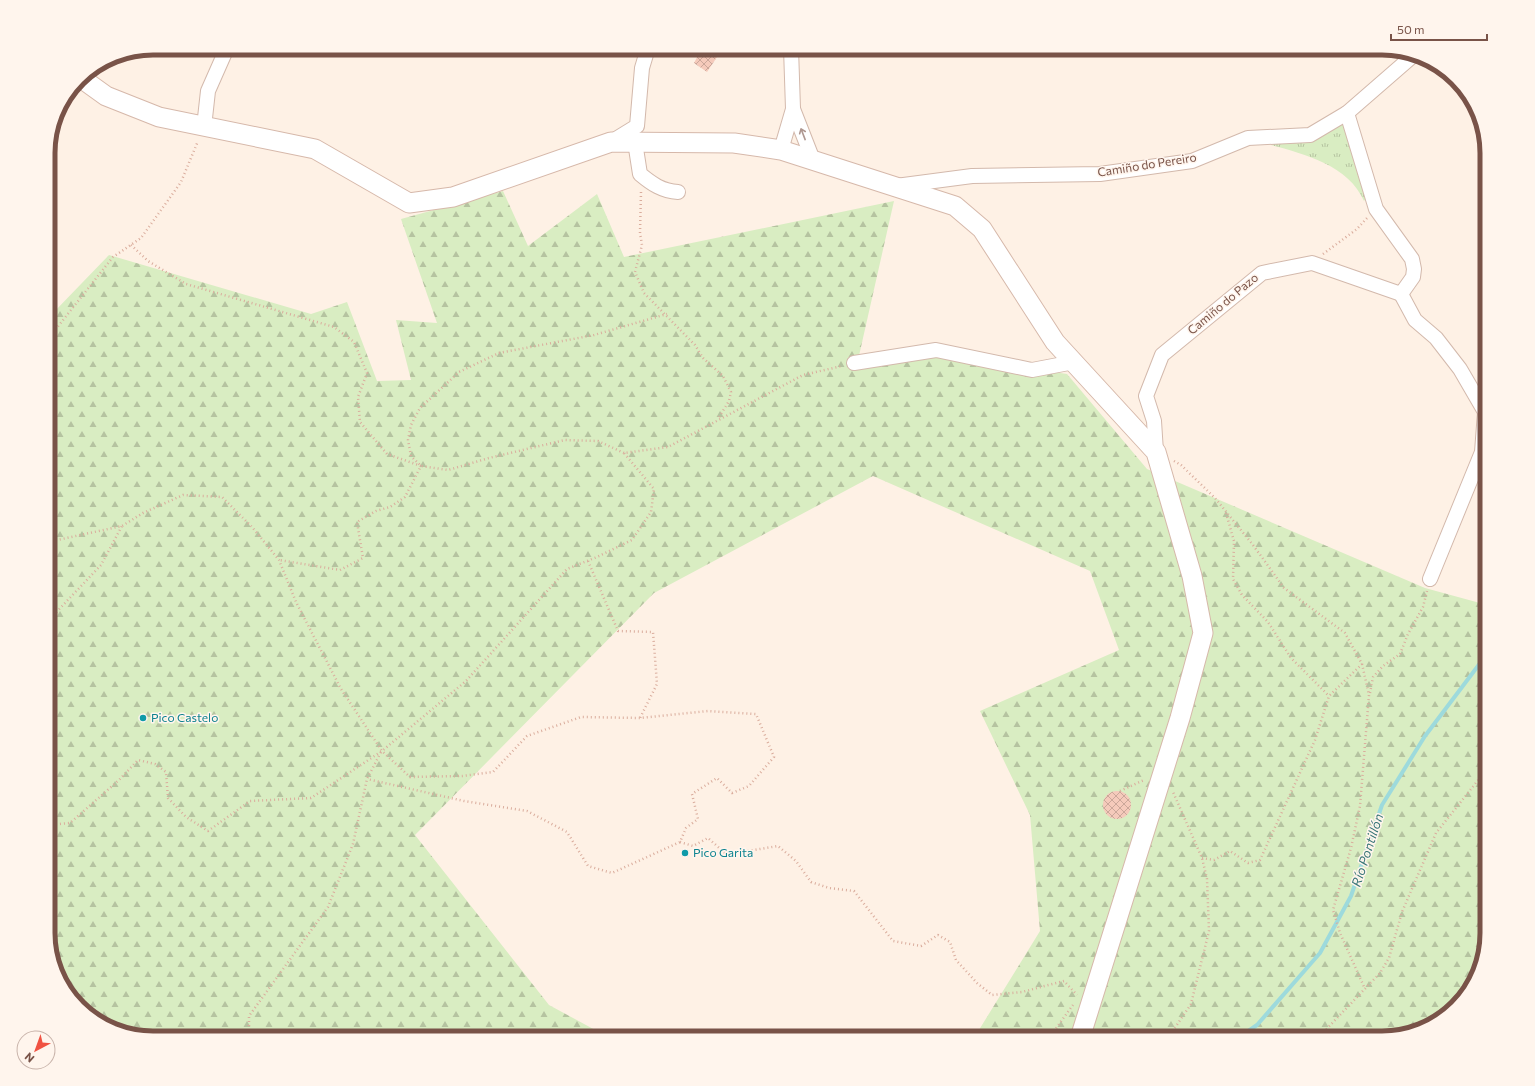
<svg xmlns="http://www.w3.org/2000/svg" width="1535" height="1086" font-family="Commissioner,sans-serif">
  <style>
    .forest { fill: url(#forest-firs) }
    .park { fill: url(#park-tufts) }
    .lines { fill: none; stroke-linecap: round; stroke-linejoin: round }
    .stream { stroke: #9ddadc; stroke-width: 4 }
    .building { fill: url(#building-cross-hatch) }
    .street-casing { stroke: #d3b9ac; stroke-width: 16 }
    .secondary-casing { stroke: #d6b8aa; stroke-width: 21 }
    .path { stroke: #daad9d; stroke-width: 2.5; stroke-dasharray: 1 3; stroke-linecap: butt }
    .street { stroke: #fff; stroke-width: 14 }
    .secondary { stroke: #fff; stroke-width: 19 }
    .oneway { stroke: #af9891 }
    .culture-dot { fill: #0f9aa8; stroke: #fff5ed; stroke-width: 1.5 }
    .labels { text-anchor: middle; stroke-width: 3; stroke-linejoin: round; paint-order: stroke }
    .street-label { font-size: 12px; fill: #795348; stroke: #fff5ed }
    .culture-label { font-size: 12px; fill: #0d838f; stroke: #fff5ed; text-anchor: start }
    .water-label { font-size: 13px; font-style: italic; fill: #387678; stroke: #fff5ed }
    .rim { fill: none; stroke: #795348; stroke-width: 5 }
  </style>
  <defs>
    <pattern id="forest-firs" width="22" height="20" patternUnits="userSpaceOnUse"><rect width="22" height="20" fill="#d9edc2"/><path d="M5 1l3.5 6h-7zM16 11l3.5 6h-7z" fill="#b5c3a0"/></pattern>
    <pattern id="park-tufts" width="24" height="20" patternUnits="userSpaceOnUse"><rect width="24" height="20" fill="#d9edc2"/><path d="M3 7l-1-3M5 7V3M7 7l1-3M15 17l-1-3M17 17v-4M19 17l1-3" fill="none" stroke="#b5c3a0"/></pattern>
    <pattern id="building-cross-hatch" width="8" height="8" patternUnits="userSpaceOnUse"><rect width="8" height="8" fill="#f5cabb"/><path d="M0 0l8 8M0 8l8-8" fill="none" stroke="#cba79a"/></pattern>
  </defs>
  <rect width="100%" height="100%" fill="#fef1e5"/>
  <!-- forest -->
  <polygon class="forest" points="503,191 528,246 597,194 624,257 894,201 856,369 933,354 1067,374 1147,469 1425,588 1480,603 1487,602 1487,934 1482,967 1466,997 1429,1027 1382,1038 974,1038 1040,931 1030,815 980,711 1119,650 1090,571 873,476 654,593 415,835 549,1005 610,1038 152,1038 119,1033 89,1017 59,980 48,940 48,301 53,313 109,255 311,314 347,302 377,381 411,380 396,320 437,323 401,219"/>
  <!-- park -->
  <path class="park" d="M1339,124L1347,125L1367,197L1364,201C1349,166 1305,154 1271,145L1272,143C1303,146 1313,138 1339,124Z"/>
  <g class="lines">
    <!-- stream -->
    <polyline class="stream" points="1238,1038 1257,1025 1320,953 1351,896 1382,805 1425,736 1487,654"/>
  </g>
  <!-- building -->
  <g class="building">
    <polygon points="702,48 738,48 739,53 717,57 707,72 694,63"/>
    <circle cx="1117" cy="805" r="14"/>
  </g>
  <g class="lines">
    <!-- street casing -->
    <g class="street-casing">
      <g id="street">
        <polyline points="793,109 813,160"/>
        <polyline points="204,127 208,91 227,48"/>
        <polyline points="611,142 637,126 642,68 648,48"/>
        <path d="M635,142L640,174C652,184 662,191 678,192"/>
        <polyline points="781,150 793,109 791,48"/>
        <polyline points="896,186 972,176 1100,174 1192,161 1248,138 1310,135 1347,113 1416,53"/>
        <polyline points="1401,294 1415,320 1436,338 1460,369 1485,412 1482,452 1430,579"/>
        <polyline points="854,363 936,350 1032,370 1074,362"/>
        <polyline points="1156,452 1154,421 1146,396 1162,355 1262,273 1312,263 1401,294 1413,277 1414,269 1412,259 1376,209 1347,113"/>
      </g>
    </g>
    <!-- secondary casing -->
    <g class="secondary-casing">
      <polyline id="secondary" points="81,78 106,96 159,117 315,149 409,203 453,197 611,142 734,143 781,150 955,206 982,229 1055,342 1156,452 1192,576 1203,633 1180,718 1080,1038"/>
    </g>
    <!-- path -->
    <g class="path">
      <polyline points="641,192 640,233 642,245 635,272 644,293 695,345 703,358 723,376 731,392 729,401 718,419"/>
      <polyline points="131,245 148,261 186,284 334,327 354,342 367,373 358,397 360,422 387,454 421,466 405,497 390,507 376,511 357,522 363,558 340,570 279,560"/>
      <polyline points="1323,254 1357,229 1367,218"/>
      <polyline points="48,339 113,257 141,238 181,182 198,141"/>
      <polyline points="624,453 598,441 565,440 489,458 448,470 421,466 411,456 408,440 411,425 420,408 459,372 499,353 594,335 667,314"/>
      <polyline points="1174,461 1181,465 1215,498 1253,545 1284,588 1345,633 1362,664 1369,695 1360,806 1351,848 1333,910 1340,933 1365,989"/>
      <polyline points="1226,513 1234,541 1233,579 1242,595 1268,622 1291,658 1329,696"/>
      <polyline points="48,542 122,526 143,513 183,495 222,497 252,527 279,560 296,602 341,689 382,751 410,777 462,776 493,772 527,736 581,717 640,718 708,711 756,714 774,757 749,786 732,793 717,778 692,794 698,819 686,828 680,842 612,873 588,866 567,832 527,811 464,801 367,779"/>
      <polyline points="588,561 618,631 653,632 657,684 640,718"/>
      <polyline points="48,621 101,565 122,526"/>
      <polyline points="1370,693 1373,677 1383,666 1400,654 1408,634 1423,607 1427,591"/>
      <polyline points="1120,791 1144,780"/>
      <polyline points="48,825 70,823 119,780 138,760 155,764 166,772 168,798 186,817 208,831 250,801 311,798 382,751 466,681 567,569 597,557 632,540 651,512 654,489 624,453 668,447 803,375 842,366"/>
      <polyline points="680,842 693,846 708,838 725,853 748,851 778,846 796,861 811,882 829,888 854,891 893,941 921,946 938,935 950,942 956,960 977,983 992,995 1022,992 1064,981 1077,995"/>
      <polyline points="1202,858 1214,860 1230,851 1248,863 1260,860 1315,740 1329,696 1362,664"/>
      <polyline points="1397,1035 1430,1026"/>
      <polyline points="249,1038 249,1016 328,907 353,844 367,779 381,752"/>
      <polyline points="1049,1038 1073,1005"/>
      <polyline points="1168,1038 1191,1004 1209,931 1207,879 1202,858 1173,792"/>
      <polyline points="1318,1038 1380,973 1389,958 1402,912 1436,833 1487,769"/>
    </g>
    <!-- street -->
    <use href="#street" class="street"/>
    <!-- secondary -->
    <use href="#secondary" class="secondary"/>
  </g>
  <!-- one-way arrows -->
  <defs><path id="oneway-shaft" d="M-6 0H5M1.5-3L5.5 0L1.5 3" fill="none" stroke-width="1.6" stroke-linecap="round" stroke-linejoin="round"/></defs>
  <use class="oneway" href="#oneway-shaft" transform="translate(803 134) rotate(-111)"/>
  <!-- markers -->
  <g class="culture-dot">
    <circle cx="143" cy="718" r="4"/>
    <circle cx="685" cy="853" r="4"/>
  </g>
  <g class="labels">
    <!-- street labels -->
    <g class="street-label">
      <text transform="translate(1147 165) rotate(-9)" y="4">Camiño do Pereiro</text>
      <text transform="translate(1223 304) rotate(-40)" y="4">Camiño do Pazo</text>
    </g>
    <!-- culture labels -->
    <g class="culture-label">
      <text x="151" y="722">Pico Castelo</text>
      <text x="693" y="857">Pico Garita</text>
    </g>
    <!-- water labels -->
    <g class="water-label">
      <text transform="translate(1367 850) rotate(-72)" y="5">Río Pontillón</text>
    </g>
  </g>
  <!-- crop -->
  <path d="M0 0H1535V1086H0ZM153 55H1382A98 98 0 0 1 1480 153V933A98 98 0 0 1 1382 1031H153A98 98 0 0 1 55 933V153A98 98 0 0 1 153 55Z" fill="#fff5ed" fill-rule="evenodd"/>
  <path class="rim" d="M153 55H1382A98 98 0 0 1 1480 153V933A98 98 0 0 1 1382 1031H153A98 98 0 0 1 55 933V153A98 98 0 0 1 153 55Z"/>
  <!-- north arrow -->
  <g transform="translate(36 1050) rotate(221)"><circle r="19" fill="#fff5ed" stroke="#c9b4ab"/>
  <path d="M0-3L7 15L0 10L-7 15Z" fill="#f05242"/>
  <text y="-6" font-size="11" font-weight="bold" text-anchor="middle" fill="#795348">N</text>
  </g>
  <!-- scale -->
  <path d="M1391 34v6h96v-6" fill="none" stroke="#795348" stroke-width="2"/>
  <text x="1397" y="34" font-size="12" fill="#795348" stroke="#fff5ed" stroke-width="3" paint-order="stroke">50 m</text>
</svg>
